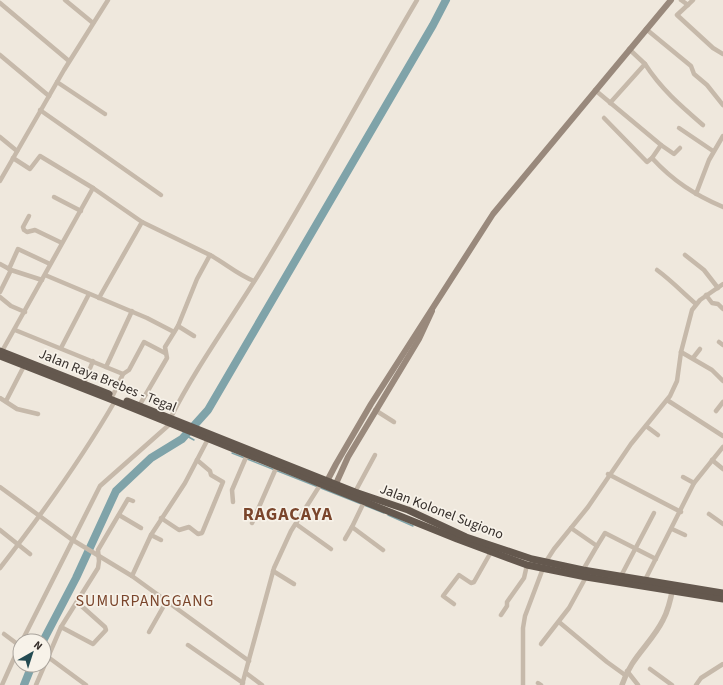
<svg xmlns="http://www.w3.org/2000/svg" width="723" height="685" font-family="'Source Sans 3',sans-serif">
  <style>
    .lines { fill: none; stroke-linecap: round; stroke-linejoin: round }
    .stream { stroke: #7fa3a9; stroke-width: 1.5 }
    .river { stroke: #7fa3a9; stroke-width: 8 }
    .minor { stroke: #c6b9aa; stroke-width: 4.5 }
    .tertiary { stroke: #c6b9aa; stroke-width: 5.5 }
    .secondary { stroke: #99897c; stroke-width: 6 }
    .trunk { stroke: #64584e; stroke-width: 7 }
    .labels { text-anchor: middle; stroke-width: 3.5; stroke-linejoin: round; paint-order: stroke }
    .street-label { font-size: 14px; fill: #342d29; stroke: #f7f2e9 }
    .quarter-label { font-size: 16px; letter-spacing: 1px; fill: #7a452b; stroke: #f7f2e9 }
    .district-label { font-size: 18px; font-weight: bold; letter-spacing: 1px; fill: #7a452b; stroke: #f7f2e9 }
  </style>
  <rect width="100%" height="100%" fill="#efe8dd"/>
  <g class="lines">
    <!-- stream -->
    <g class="stream">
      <polyline points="185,435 194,440"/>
      <polyline points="232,453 384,513"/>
      <polyline points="388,515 413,526"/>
    </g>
    <!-- river -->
    <g class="river">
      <polyline points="43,641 76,578 116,491 151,458 182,439 208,410 433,25 446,0"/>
      <polyline points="24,685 32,665"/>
    </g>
    <!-- minor -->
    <g class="minor">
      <polyline points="65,0 93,23"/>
      <polyline points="681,0 688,5"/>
      <polyline points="693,0 677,15 713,48 723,54"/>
      <polyline points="0,3 69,61"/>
      <polyline points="646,29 691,66 694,74 707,85 723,105"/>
      <polyline points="629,49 645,64"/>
      <polyline points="0,55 49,96"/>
      <polyline points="57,82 105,114"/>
      <path d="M595,90L661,145L652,158C673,181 695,195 723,207"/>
      <path d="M610,103L645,64C661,89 681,106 703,125"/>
      <polyline points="40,110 161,195"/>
      <polyline points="604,118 647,162 652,158"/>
      <polyline points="679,128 713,151"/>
      <polyline points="0,137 17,151"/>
      <polyline points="661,145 674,154 680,148"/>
      <polyline points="13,158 30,169 40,156 93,188 142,222 210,255 197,279 178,326 165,347 167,358 139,406"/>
      <polyline points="0,181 64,70 108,0"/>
      <polyline points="696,194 709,160 723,136"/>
      <polyline points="54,197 81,211"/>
      <polyline points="29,216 23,227 24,230 27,232 35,230 62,243"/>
      <path d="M210,255C225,263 238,275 254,281"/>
      <polyline points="685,255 704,270 718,288"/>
      <polyline points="0,264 11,270 42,280"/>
      <polyline points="9,269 18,249 50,264"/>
      <path d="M657,270C672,281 682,292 696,304"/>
      <polyline points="45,275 147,318 174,332"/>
      <polyline points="0,292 11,270"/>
      <polyline points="706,295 712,303 718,304 723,309"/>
      <polyline points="0,297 11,306 25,312"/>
      <polyline points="99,298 142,222"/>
      <polyline points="178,326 194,336"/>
      <polyline points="15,330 123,374"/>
      <polyline points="719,342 723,345"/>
      <polyline points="61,348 89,294"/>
      <polyline points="681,352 712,370 723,381"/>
      <polyline points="1,353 93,188"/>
      <polyline points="693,358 700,349"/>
      <polyline points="106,367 132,311"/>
      <polyline points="84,383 93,361"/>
      <polyline points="113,395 123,374 129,370 144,342 165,353"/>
      <polyline points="0,398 17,409 38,414"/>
      <polyline points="667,400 723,436"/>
      <polyline points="6,401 24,366"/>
      <polyline points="375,410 394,422"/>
      <polyline points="716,411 723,402"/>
      <path d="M170,419C198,363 236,313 268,259C320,174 366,86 417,0"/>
      <polyline points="646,426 658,435"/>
      <polyline points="712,460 723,469"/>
      <polyline points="608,474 681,512"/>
      <polyline points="683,477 694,483"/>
      <polyline points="0,487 71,539 132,576 249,661"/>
      <polyline points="355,492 375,455"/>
      <polyline points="233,502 232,490 247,455"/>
      <polyline points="364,502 352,527 383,550"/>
      <polyline points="709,514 723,524"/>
      <polyline points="119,515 141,528"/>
      <polyline points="161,518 179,530 189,527 198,534 202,533 223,482 211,475 210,471 197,460"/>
      <polyline points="252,523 277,466"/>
      <polyline points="296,524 331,549"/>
      <polyline points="571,528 597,546 605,533 656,559"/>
      <polyline points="672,529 685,535"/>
      <polyline points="0,530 30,554"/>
      <polyline points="151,535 161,540"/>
      <polyline points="345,539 352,527"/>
      <path d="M0,568C42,514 81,460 115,401"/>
      <polyline points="583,570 597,546"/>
      <polyline points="273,571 294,584"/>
      <polyline points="132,576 151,535 185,483 208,439"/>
      <polyline points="621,576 654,513"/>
      <polyline points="645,580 694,483 723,447"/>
      <polyline points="454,604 443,596 459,575 471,583 474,582 491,552"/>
      <polyline points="501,615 507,606 507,602 524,578 527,565"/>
      <polyline points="559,622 607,662 625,675"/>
      <polyline points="61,627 93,644 106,630 105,627 77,602"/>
      <polyline points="149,632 166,602"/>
      <polyline points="4,634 20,646"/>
      <polyline points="22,641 100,486 170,424"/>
      <polyline points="541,644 569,608 586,577"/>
      <polyline points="188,645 243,683"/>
      <polyline points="48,657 86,685"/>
      <polyline points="650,669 672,685"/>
      <polyline points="627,671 638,685"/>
      <polyline points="246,673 262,685"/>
      <polyline points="538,683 541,685"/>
      <polyline points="2,685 20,645"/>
      <polyline points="36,685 61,627 98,568 99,561 98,550 128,499 133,501"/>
      <polyline points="242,685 274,568 291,531 322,482"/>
      <polyline points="523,685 523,628 525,616 545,563 554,549 588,507 631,444 670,396 677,381 681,352 692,310 700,300 723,284"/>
      <polyline points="696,685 701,678 723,664"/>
    </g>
    <!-- tertiary -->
    <path class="tertiary" d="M622,685C631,657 651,644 663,620C668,611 671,598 673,587"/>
    <!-- secondary -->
    <g class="secondary">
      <polyline points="325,485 336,464 371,404 493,214 671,0"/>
      <polyline points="334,488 348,457 419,339 432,311"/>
    </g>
    <!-- trunk -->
    <g class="trunk">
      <polyline points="0,351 109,394"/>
      <polyline points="0,356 115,401 457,539 527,565 586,577 723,599"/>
      <polyline points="127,401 355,492 408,510 466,537 532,559 583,570 723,593"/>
    </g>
  </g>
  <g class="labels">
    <!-- street labels -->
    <g class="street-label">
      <text transform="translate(108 380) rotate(22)" y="5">Jalan Raya Brebes - Tegal</text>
      <text transform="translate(442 511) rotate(21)" y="5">Jalan Kolonel Sugiono</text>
    </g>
    <!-- quarter labels -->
    <g class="quarter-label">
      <text x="145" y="606">SUMURPANGGANG</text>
    </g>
    <!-- district labels -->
    <g class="district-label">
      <text x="288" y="520">RAGACAYA</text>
    </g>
  </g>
  <!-- north arrow -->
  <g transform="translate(32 653) rotate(39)"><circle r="19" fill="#f7f2e9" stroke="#a9a39c"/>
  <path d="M0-3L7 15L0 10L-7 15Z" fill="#234a51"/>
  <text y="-6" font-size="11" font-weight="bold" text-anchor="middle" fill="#342d29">N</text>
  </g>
</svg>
